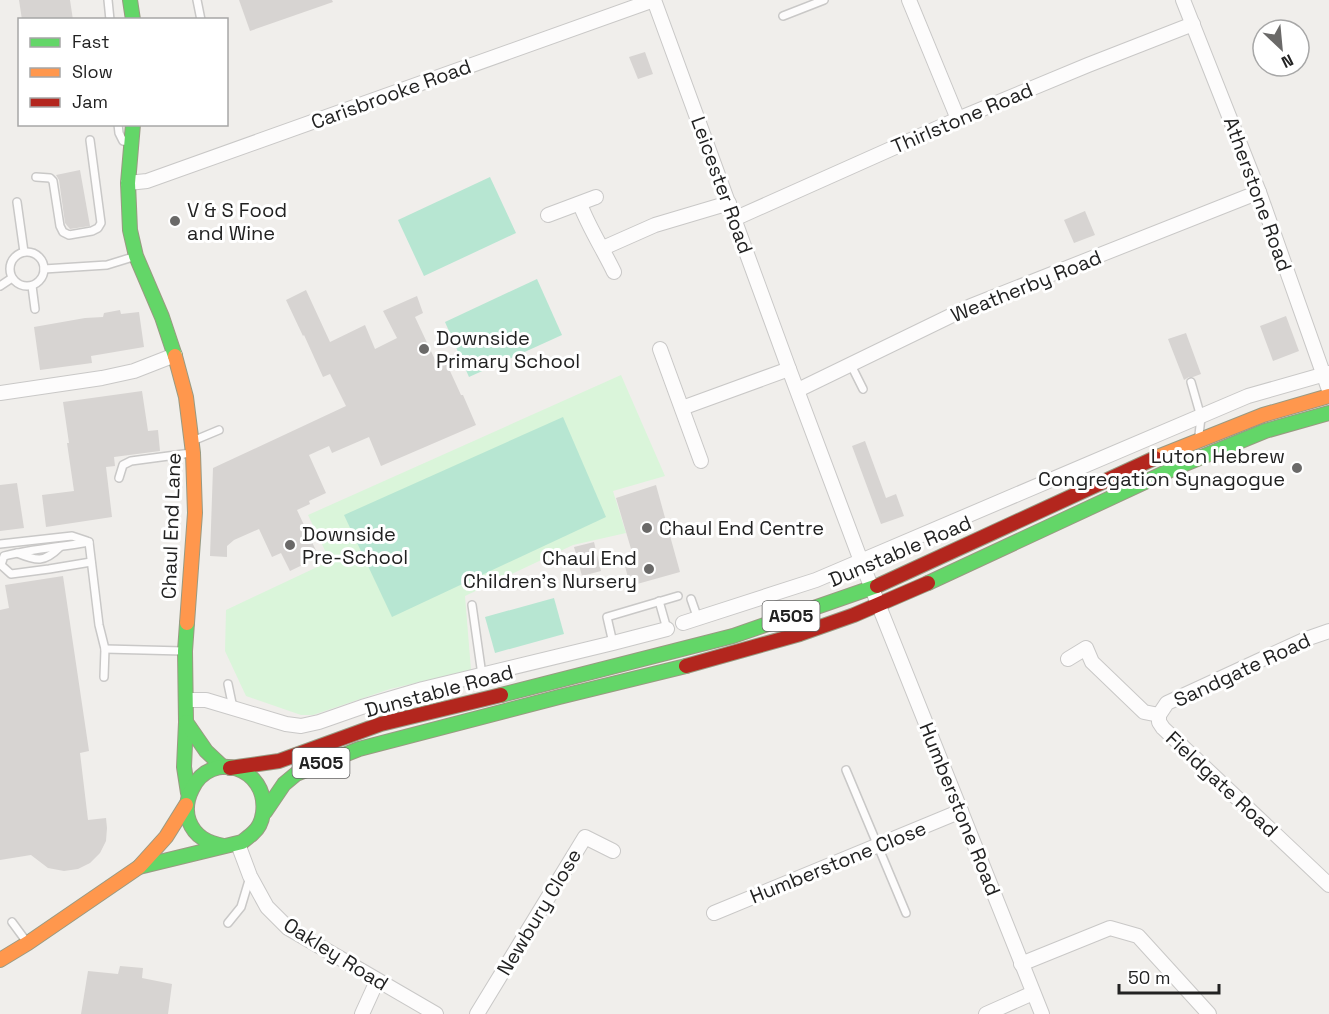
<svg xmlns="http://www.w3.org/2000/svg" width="1329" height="1014" font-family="'Space Grotesk',sans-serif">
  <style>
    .park { fill: #daf5da }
    .pitch { fill: #b7e6d2 }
    .building { fill: #d7d4d2 }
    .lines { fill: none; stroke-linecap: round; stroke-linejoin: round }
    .lane-casing { stroke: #c9c8c7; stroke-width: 10 }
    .street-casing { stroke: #c9c8c7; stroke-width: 16 }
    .fast-casing { stroke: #999a82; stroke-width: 16 }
    .slow-casing { stroke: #999a82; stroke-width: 16 }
    .jam-casing { stroke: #999a82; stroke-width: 16 }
    .lane { stroke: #fdfcfc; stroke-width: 7 }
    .street { stroke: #fdfcfc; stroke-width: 14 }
    .fast { stroke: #63d668; stroke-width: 14 }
    .slow { stroke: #ff974d; stroke-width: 14 }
    .jam { stroke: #b3261e; stroke-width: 14 }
    .poi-dot { fill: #6a6968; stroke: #fff; stroke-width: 2 }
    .labels { text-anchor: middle; stroke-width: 6; stroke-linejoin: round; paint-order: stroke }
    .shield { fill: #fff; stroke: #646464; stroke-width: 1.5 }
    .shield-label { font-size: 18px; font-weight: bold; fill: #222 }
    .street-label { font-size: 20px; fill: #222; stroke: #fff }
    .poi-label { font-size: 20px; fill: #222; stroke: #fff; text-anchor: start }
  </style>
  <rect width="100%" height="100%" fill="#f0eeeb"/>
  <!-- park -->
  <polygon class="park" points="621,375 665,476 613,491 626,533 573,545 465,596 471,670 390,689 313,715 301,715 246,696 225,651 226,610 330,561 308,515"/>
  <!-- pitch -->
  <g class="pitch">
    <polygon points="490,177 516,233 424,276 398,220"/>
    <polygon points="537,279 562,335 469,377 445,322"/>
    <polygon points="563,417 606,517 392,617 344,515"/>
    <polygon points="554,598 564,634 495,653 485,617"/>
  </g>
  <!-- building -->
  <g class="building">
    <polygon points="19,0 70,0 73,20 22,20"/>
    <polygon points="239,0 332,0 333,2 250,31"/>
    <polygon points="645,52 653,74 638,79 629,57"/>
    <polygon points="80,170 90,226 70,229 65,223 59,180 56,175"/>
    <polygon points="1085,211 1095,235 1074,243 1064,220"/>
    <polygon points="306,290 330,342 365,325 375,349 397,338 383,311 417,296 423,313 415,317 437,364 445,360 461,395 463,395 476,425 381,466 369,437 332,453 329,446 309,455 326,493 309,501 310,504 297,510 319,557 290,571 281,553 272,557 259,529 234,540 227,546 227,557 210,556 213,468 346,406 330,374 323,377 304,335 303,336 286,300"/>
    <polygon points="120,310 121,314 139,312 144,347 91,356 92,363 40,370 34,327 85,318 103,317 104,313"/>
    <polygon points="1286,316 1299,351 1273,361 1260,326"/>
    <polygon points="1186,333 1201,374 1193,377 1189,377 1184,380 1168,339"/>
    <polygon points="142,391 148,431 158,430 160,451 114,457 115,466 106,467 112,517 46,527 42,495 74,491 67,443 69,443 63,402"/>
    <polygon points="865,441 886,498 896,494 904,516 881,524 852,446"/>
    <polygon points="17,483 24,528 0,531 0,485"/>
    <polygon points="656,485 680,572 630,586 624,562 634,559 616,498"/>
    <polygon points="594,542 601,571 582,576 574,547"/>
    <polygon points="63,576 89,751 80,753 88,820 106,818 107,828 106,841 100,853 90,863 78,869 64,871 48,868 31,855 0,860 0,610 9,608 5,585"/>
    <polygon points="120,966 143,968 142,978 172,984 168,1014 81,1014 88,971 118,974"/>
  </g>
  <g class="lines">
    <!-- lane casing -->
    <g class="lane-casing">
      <g id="lane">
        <polyline points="108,0 110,20"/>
        <polyline points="197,0 201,20"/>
        <polyline points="783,16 824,0"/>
        <polyline points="118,124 119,133 123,141 129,142"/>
        <polyline points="36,177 50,178 53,181 60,226 63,232 69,235 92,231 98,228 101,223 90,140"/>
        <polyline points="17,202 24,252"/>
        <circle cx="27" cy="269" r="17"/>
        <polyline points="44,269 107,265 133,257"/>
        <polyline points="0,286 12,278"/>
        <polyline points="32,286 35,309"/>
        <polyline points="851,365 863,389"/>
        <polyline points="1191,382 1201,417 1199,435"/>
        <polyline points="195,440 219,430"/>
        <polyline points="119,478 123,465 131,461 191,453"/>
        <path d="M89,542C61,547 32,549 4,556L1,565L11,574L49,569L91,562"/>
        <polyline points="89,542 99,625 105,649 104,677"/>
        <polyline points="0,544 72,536 87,541"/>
        <path d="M17,553C37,561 44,563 60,547"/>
        <polyline points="691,599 698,619"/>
        <polyline points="659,601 667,629"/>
        <polyline points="472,605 482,675"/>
        <polyline points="613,643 607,617 678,596"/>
        <polyline points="105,649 183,651"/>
        <polyline points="228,684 233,708"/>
        <polyline points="846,770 906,913"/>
        <polyline points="12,922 26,941"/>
        <polyline points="228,923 241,907 250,877"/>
      </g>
    </g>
    <!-- street casing -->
    <g class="street-casing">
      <g id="street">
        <polyline points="654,0 789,369 861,561 1042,1014"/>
        <polyline points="909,0 958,119"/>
        <polyline points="1183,0 1259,192 1329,390"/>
        <polyline points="128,183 147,181 654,0"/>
        <path d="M580,204C589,228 603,249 614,272"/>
        <polyline points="548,215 596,197"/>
        <polyline points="734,219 958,119 1088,65 1193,24"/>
        <polyline points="603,248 655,225 729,203"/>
        <polyline points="660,349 701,461"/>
        <polyline points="798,390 971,306 1259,192"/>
        <polyline points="0,393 102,378 134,371 175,355"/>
        <polyline points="682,408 789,369"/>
        <polyline points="683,623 816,580 1248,396 1329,373"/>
        <polyline points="1068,659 1086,648 1092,662 1144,712 1159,715 1159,722 1163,728 1329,885"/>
        <polyline points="186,700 206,700 286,724 301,726 319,722 362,707 423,689 613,643 667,629"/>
        <polyline points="1159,715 1167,703 1306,639 1329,631"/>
        <polyline points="238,844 250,876 267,907 288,928 436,1014"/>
        <polyline points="714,913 961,811"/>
        <polyline points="1021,964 1110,928 1138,936 1209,1014"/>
        <polyline points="362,1014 377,981"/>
        <polyline points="477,1014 585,837 613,851"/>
        <polyline points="986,1014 1033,993"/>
      </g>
    </g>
    <!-- fast casing -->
    <g class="fast-casing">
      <g id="fast">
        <polyline points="130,0 133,20"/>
        <polyline points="133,124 128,183 130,230 136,256 162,317 175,356"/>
        <polyline points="928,583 1175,468 1265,431 1329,413"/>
        <polyline points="187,623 185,651 186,722 184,767 188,793"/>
        <polyline points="501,695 733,636 877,586"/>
        <polyline points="186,722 206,751 223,767"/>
        <polyline points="265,812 284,784 296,774 359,749 559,697 686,666"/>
        <path d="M139,867L242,842C246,839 250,836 253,833C259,828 262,820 263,813C269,767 211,749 192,789C187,799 185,810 189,821C195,837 208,843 224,846"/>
      </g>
    </g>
    <!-- slow casing -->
    <g class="slow-casing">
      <g id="slow">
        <polyline points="175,356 186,397 193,453 195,513 187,623"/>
        <polyline points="1155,458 1263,415 1329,396"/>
        <polyline points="0,960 28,943 139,867 166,837 186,805"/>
      </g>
    </g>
    <!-- jam casing -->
    <g class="jam-casing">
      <g id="jam">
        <polyline points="877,586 1155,458"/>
        <polyline points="686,666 800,634 854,615 928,583"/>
        <polyline points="230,768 279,761 381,724 501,695"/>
      </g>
    </g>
    <!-- lane -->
    <use href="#lane" class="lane"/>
    <!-- street -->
    <use href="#street" class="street"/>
    <!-- fast -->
    <use href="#fast" class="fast"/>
    <!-- slow -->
    <use href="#slow" class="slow"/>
    <!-- jam -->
    <use href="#jam" class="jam"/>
  </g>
  <!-- markers -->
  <g class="poi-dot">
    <circle cx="175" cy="221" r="6"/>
    <circle cx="424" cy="349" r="6"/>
    <circle cx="1297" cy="468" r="6"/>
    <circle cx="647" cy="528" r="6"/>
    <circle cx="290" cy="545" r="6"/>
    <circle cx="649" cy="569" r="6"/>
  </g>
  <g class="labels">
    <!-- shield labels -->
    <g class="shield">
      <rect x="762.5" y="601" width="57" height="30" rx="4.5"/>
      <rect x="292.5" y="748" width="57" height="30" rx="4.5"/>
    </g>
    <g class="shield-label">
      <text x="791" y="622">A505</text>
      <text x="321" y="769">A505</text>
    </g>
    <!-- street labels -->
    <g class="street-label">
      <text transform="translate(391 94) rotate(-20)" y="7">Carisbrooke Road</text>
      <text transform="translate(962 118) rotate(-23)" y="7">Thirlstone Road</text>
      <text transform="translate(722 185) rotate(70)" y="7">Leicester Road</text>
      <text transform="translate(1258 194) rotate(70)" y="7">Atherstone Road</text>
      <text transform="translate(1026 286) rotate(-22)" y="7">Weatherby Road</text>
      <text transform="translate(171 526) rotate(-88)" y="7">Chaul End Lane</text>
      <text transform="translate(900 551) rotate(-23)" y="7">Dunstable Road</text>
      <text transform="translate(1242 670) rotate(-25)" y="7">Sandgate Road</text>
      <text transform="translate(439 691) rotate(-15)" y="7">Dunstable Road</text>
      <text transform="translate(1222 784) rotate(43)" y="7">Fieldgate Road</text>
      <text transform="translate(960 809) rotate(68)" y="7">Humberstone Road</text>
      <text transform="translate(838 862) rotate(-22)" y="7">Humberstone Close</text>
      <text transform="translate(539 912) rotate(-59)" y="7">Newbury Close</text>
      <text transform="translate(336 954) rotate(32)" y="7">Oakley Road</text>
    </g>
    <!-- poi labels -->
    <g class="poi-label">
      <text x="187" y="217">V &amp; S Food<tspan x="187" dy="23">and Wine</tspan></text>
      <text x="436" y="345">Downside<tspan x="436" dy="23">Primary School</tspan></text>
      <text x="1285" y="463" text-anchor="end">Luton Hebrew<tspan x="1285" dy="23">Congregation Synagogue</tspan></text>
      <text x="659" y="535">Chaul End Centre</text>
      <text x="302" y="541">Downside<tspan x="302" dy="23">Pre-School</tspan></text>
      <text x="637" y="565" text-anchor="end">Chaul End<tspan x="637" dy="23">Children's Nursery</tspan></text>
    </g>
  </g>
  <!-- legend -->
  <rect x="18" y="18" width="210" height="108" fill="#ffffff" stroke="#a7a7a7" stroke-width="1.5"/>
  <rect x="30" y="38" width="30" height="9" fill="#63d668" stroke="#a7a7a7" stroke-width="1.5"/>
  <text x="72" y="48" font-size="18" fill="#222222">Fast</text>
  <rect x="30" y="68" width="30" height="9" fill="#ff974d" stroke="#a7a7a7" stroke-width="1.5"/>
  <text x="72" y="78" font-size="18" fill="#222222">Slow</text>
  <rect x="30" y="98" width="30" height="9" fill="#b3261e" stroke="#a7a7a7" stroke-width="1.5"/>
  <text x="72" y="108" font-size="18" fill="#222222">Jam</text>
  <!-- north arrow -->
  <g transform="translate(1281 48) rotate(154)"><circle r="28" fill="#ffffff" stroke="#a7a7a7" stroke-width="1.5"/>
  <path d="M0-4.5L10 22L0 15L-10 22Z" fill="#6a6968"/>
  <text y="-9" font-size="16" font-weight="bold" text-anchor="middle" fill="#222222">N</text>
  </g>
  <!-- scale -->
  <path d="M1119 984v9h100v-9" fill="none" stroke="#222222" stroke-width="3"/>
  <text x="1128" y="984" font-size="18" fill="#222222" stroke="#ffffff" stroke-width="4.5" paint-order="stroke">50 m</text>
</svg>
